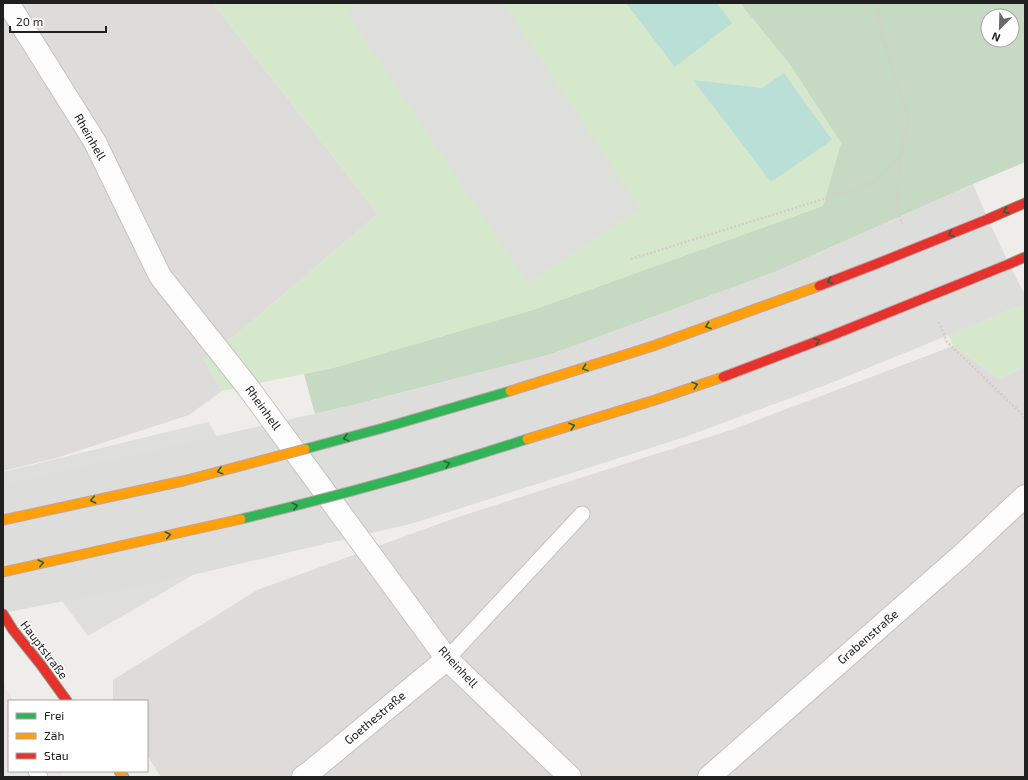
<svg xmlns="http://www.w3.org/2000/svg" width="1028" height="780" font-family="'Exo 2',sans-serif">
  <style>
    .residential { fill: #dddcda }
    .industrial { fill: #ebe3e6 }
    .grass { fill: #d6e8cc }
    .forest { fill: #c6d9c2; fill-rule: evenodd }
    .pitch { fill: #badfd6 }
    .parking { fill: #dededc }
    .pier { fill: #dddddb }
    .lines { fill: none; stroke-linecap: round; stroke-linejoin: round }
    .lane-casing { stroke: #c4c3c1; stroke-width: 17 }
    .street-casing { stroke: #c4c3c1; stroke-width: 24 }
    .slow-casing { stroke: #929683; stroke-width: 11 }
    .jam-casing { stroke: #929683; stroke-width: 11 }
    .path { stroke: #d5cdc9; stroke-width: 2.5; stroke-dasharray: 2 2; stroke-linecap: butt }
    .lane { stroke: #fcfcfc; stroke-width: 15 }
    .street { stroke: #fcfcfc; stroke-width: 22 }
    .slow { stroke: #ff9f0a; stroke-width: 9 }
    .jam { stroke: #e5322d; stroke-width: 9 }
    .fast-bridge-casing { stroke: #bfa4a7; stroke-width: 11; stroke-linecap: butt }
    .slow-bridge-casing { stroke: #bfa4a7; stroke-width: 11; stroke-linecap: butt }
    .jam-bridge-casing { stroke: #bfa4a7; stroke-width: 11; stroke-linecap: butt }
    .fast-bridge { stroke: #30b455; stroke-width: 9 }
    .slow-bridge { stroke: #ff9f0a; stroke-width: 9 }
    .jam-bridge { stroke: #e5322d; stroke-width: 9 }
    .oneway { stroke: #276338 }
    .labels { text-anchor: middle; stroke-width: 3; stroke-linejoin: round; paint-order: stroke }
    .street-label { font-size: 12px; fill: #202020; stroke: #fff }
  </style>
  <rect width="100%" height="100%" fill="#eeede9"/>
  <!-- residential -->
  <g class="residential">
    <polygon points="3,3 213,3 378,214 237,334 203,358 222,391 189,415 56,458 3,471"/>
    <polygon points="953,346 1000,379 1025,366 1025,777 161,777 147,755 147,701 113,701 113,680 257,590 455,518 731,430"/>
  </g>
  <!-- industrial -->
  <polygon class="industrial" points="3,684 14,701 9,701 9,771 59,771 63,777 3,777"/>
  <!-- grass -->
  <g class="grass">
    <polygon points="213,3 740,3 791,66 841,143 823,206 536,309 337,367 222,391 203,358 237,334 378,214"/>
    <polygon points="1025,304 1025,366 1000,379 953,346 948,335"/>
  </g>
  <!-- forest -->
  <path class="forest" d="M740,3H1025V162L973,184L775,272L552,354L357,404L315,414L304,374L337,367L536,309L823,206L841,143L791,66ZM988,16H1012V40H988Z"/>
  <!-- pitch -->
  <g class="pitch">
    <polygon points="626,3 717,3 732,23 675,67"/>
    <polygon points="784,73 832,140 771,182 693,80 762,88"/>
  </g>
  <!-- parking -->
  <g class="parking">
    <polygon points="360,3 503,3 640,209 528,283 346,12"/>
    <polygon points="208,422 282,537 241,547 88,636 3,521 3,472"/>
  </g>
  <!-- pier -->
  <polygon class="pier" points="973,184 988,219 1009,264 1025,295 1025,304 826,385 685,437 414,523 158,583 3,613 3,485 357,404 552,354 775,272"/>
  <g class="lines">
    <!-- lane casing -->
    <g class="lane-casing">
      <g id="lane">
        <polyline points="447,659 582,514"/>
        <polyline points="36,771 40,777"/>
      </g>
    </g>
    <!-- street casing -->
    <g class="street-casing">
      <g id="street">
        <polyline points="8,3 95,142 160,276 247,386 447,659 570,777"/>
        <polyline points="303,777 310,772 447,659"/>
        <polyline points="709,777 963,554 1025,496"/>
      </g>
    </g>
    <!-- slow casing -->
    <g class="slow-casing">
      <polyline id="slow" points="119,771 124,777"/>
    </g>
    <!-- jam casing -->
    <g class="jam-casing">
      <g id="jam">
        <polyline points="988,219 1025,203"/>
        <polyline points="1009,264 1025,257"/>
        <polyline points="3,614 13,630 41,665 67,701"/>
      </g>
    </g>
    <!-- path -->
    <g class="path">
      <polyline points="900,156 897,209 902,224"/>
      <polyline points="631,259 814,202 877,181 900,156 909,118 883,38 876,3"/>
      <polyline points="939,322 947,342 1025,417"/>
    </g>
    <!-- lane -->
    <use href="#lane" class="lane"/>
    <!-- street -->
    <use href="#street" class="street"/>
    <!-- slow -->
    <use href="#slow" class="slow"/>
    <!-- jam -->
    <use href="#jam" class="jam"/>
    <!-- fast-bridge casing -->
    <g class="fast-bridge-casing">
      <g id="fast-bridge">
        <polyline points="305,449 383,428 510,391"/>
        <path d="M241,519C338,496 433,470 527,439"/>
      </g>
    </g>
    <!-- slow-bridge casing -->
    <g class="slow-bridge-casing">
      <g id="slow-bridge">
        <polyline points="510,391 653,346 819,286"/>
        <polyline points="527,439 655,400 723,377"/>
        <polyline points="3,520 183,481 305,449"/>
        <polyline points="3,572 241,519"/>
      </g>
    </g>
    <!-- jam-bridge casing -->
    <g class="jam-bridge-casing">
      <g id="jam-bridge">
        <polyline points="819,286 876,264 988,219"/>
        <polyline points="723,377 833,335 1009,264"/>
      </g>
    </g>
    <!-- fast-bridge -->
    <use href="#fast-bridge" class="fast-bridge"/>
    <!-- slow-bridge -->
    <use href="#slow-bridge" class="slow-bridge"/>
    <!-- jam-bridge -->
    <use href="#jam-bridge" class="jam-bridge"/>
  </g>
  <!-- one-way arrows -->
  <defs><path id="oneway-chevron" d="M-2-3.5L2.5 0L-2 3.5" fill="none" stroke-width="1.6" stroke-linecap="round" stroke-linejoin="round"/></defs>
  <g class="oneway">
    <use href="#oneway-chevron" transform="translate(1006 211) rotate(156)"/>
    <use href="#oneway-chevron" transform="translate(951 234) rotate(158)"/>
    <use href="#oneway-chevron" transform="translate(830 281) rotate(159)"/>
    <use href="#oneway-chevron" transform="translate(708 326) rotate(160)"/>
    <use href="#oneway-chevron" transform="translate(817 341) rotate(-21)"/>
    <use href="#oneway-chevron" transform="translate(585 368) rotate(162)"/>
    <use href="#oneway-chevron" transform="translate(695 385) rotate(-18)"/>
    <use href="#oneway-chevron" transform="translate(572 426) rotate(-18)"/>
    <use href="#oneway-chevron" transform="translate(346 438) rotate(165)"/>
    <use href="#oneway-chevron" transform="translate(447 464) rotate(-17)"/>
    <use href="#oneway-chevron" transform="translate(220 471) rotate(165)"/>
    <use href="#oneway-chevron" transform="translate(93 500) rotate(168)"/>
    <use href="#oneway-chevron" transform="translate(295 506) rotate(-13)"/>
    <use href="#oneway-chevron" transform="translate(168 535) rotate(-12)"/>
    <use href="#oneway-chevron" transform="translate(41 563) rotate(-13)"/>
  </g>
  <g class="labels">
    <!-- street labels -->
    <g class="street-label">
      <text transform="translate(90 137) rotate(60)" y="4">Rheinhell</text>
      <text transform="translate(263 408) rotate(54)" y="4">Rheinhell</text>
      <text transform="translate(868 637) rotate(-41)" y="4">Grabenstraße</text>
      <text transform="translate(44 650) rotate(53)" y="4">Hauptstraße</text>
      <text transform="translate(458 667) rotate(47)" y="4">Rheinhell</text>
      <text transform="translate(375 718) rotate(-40)" y="4">Goethestraße</text>
    </g>
  </g>
  <!-- border -->
  <rect width="1028" height="780" fill="none" stroke="#202020" stroke-width="8"/>
  <!-- legend -->
  <rect x="8" y="700" width="140" height="72" fill="#ffffff" stroke="#a6a6a6"/>
  <rect x="16" y="713" width="20" height="6" fill="#30b455" stroke="#a6a6a6"/>
  <text x="44" y="720" font-size="12" fill="#202020">Frei</text>
  <rect x="16" y="733" width="20" height="6" fill="#ff9f0a" stroke="#a6a6a6"/>
  <text x="44" y="740" font-size="12" fill="#202020">Zäh</text>
  <rect x="16" y="753" width="20" height="6" fill="#e5322d" stroke="#a6a6a6"/>
  <text x="44" y="760" font-size="12" fill="#202020">Stau</text>
  <!-- north arrow -->
  <g transform="translate(1000 28) rotate(203)"><circle r="19" fill="#ffffff" stroke="#a6a6a6"/>
  <path d="M0-3L7 15L0 10L-7 15Z" fill="#686866"/>
  <text y="-6" font-size="11" font-weight="bold" text-anchor="middle" fill="#202020">N</text>
  </g>
  <!-- scale -->
  <path d="M10 26v6h96v-6" fill="none" stroke="#202020" stroke-width="2"/>
  <text x="16" y="26" font-size="12" fill="#202020" stroke="#ffffff" stroke-width="3" paint-order="stroke">20 m</text>
</svg>
